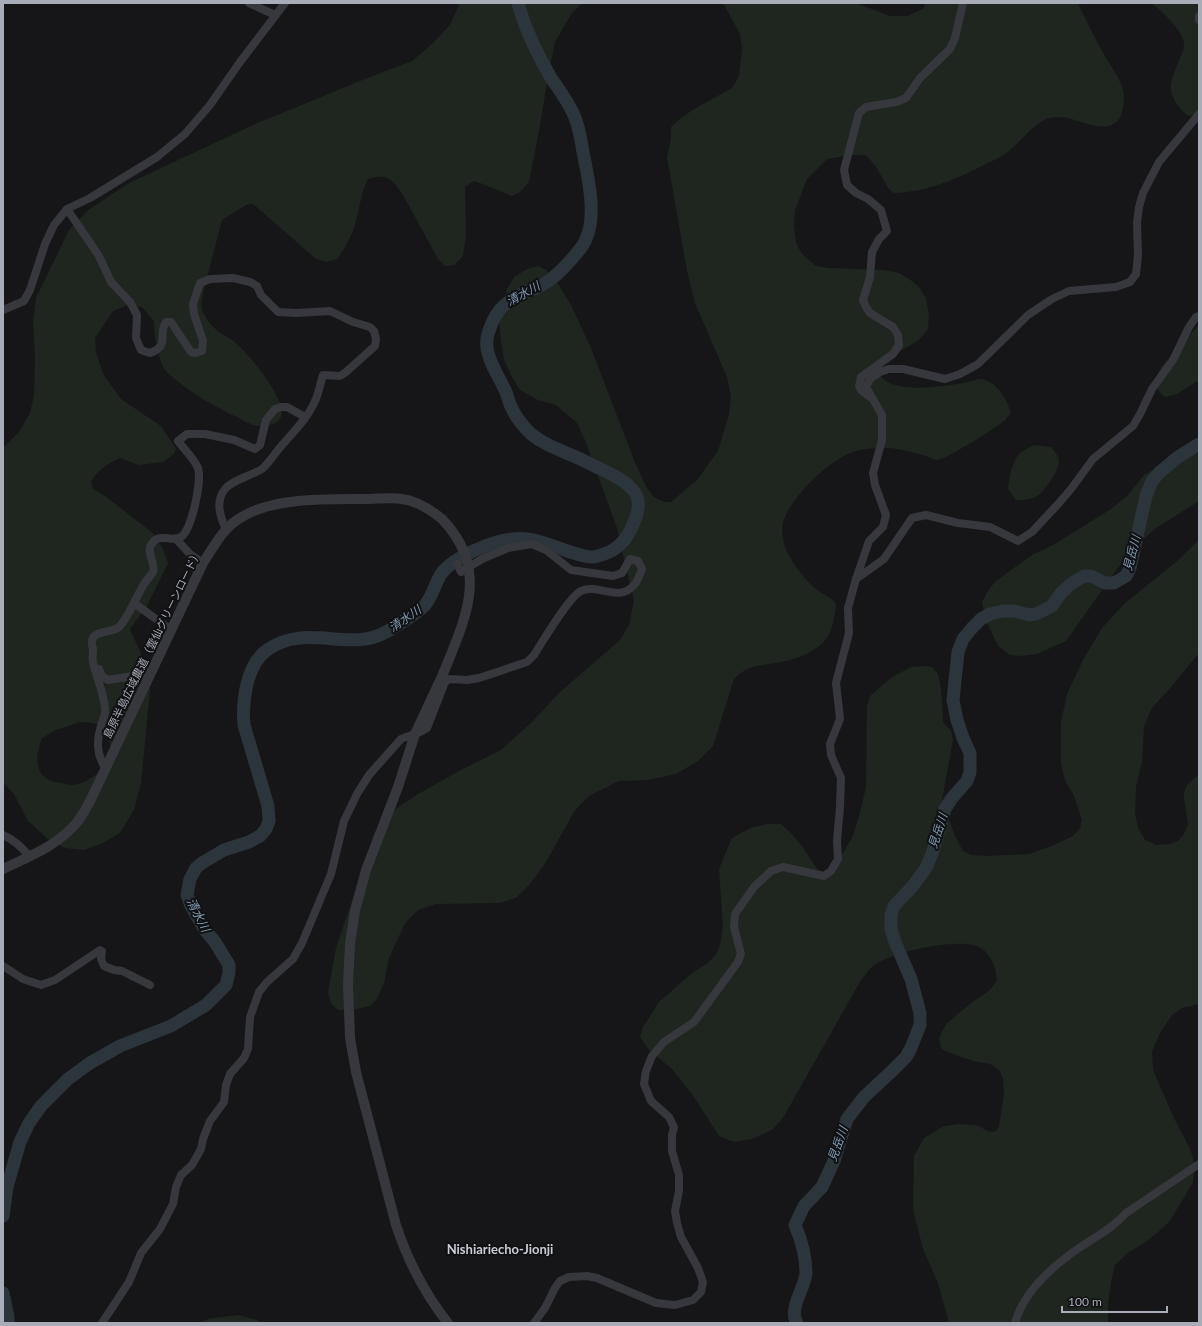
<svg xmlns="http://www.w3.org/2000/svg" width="1202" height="1326" font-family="Lato,'Noto Sans JP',sans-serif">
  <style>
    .green { fill: #1e261f; fill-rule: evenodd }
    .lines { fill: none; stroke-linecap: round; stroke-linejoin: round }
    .river { stroke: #2c353c; stroke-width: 13 }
    .minor { stroke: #37383d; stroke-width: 8 }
    .tertiary { stroke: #37383d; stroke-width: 10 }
    .tertiary-bridge { stroke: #37383d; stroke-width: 10 }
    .labels { text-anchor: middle; stroke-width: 4; stroke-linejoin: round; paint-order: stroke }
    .street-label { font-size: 11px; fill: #a8adb8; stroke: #111113 }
    .water-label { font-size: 12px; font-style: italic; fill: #7f9bb3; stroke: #111113 }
    .quarter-label { font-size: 13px; font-weight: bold; fill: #c9ccd4; stroke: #111113 }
  </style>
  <rect width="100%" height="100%" fill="#161618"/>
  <!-- green -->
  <g class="green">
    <path d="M460,3H583L572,13L555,42L548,77L539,131L529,182L520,192L512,196C499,191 487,185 474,181L465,187L466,236L463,256L454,265L445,266L438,259L403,195C393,180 386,172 368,179L363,191L354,229L344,249L337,259L326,262L316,259L253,204L246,205L222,220L203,293C202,299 200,308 204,314C207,321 213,327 219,332C225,336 232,339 237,344C250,356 287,399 281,417C277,426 261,427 253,425C248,423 242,420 237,417C215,407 194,395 175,379C172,377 168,374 166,371C158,361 154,334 154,321L142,307L128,305L113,311L95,338L96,352L103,374L121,399L161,426L176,449L174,454L163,462L139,465L120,458C108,464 97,470 91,482L93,489L105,496L154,534L163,549L168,563L147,606L130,629L147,667L150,691L141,783L134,810L120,833L101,844L84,850L65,848L48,839L28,821L14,794L3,782V447L6,445L19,432L30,413L34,395L35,358L33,323L36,298L69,230L88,210L129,183L253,125L360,81L412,61L433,43L450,25ZM80,722C85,723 94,722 98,725C113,733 111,751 109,765C98,773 87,783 73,785C70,785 65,784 61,783C34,780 34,759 42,738L56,730Z"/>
    <path d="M723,3H856L890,16H908L924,8L925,3H1078C1085,19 1093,34 1101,49C1108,63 1122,79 1124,95C1124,102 1123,114 1119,119C1108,135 1081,121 1068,118C1063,117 1054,117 1049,118C1034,122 1018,146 1005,154C999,158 992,161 986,164C957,179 927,192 894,193L888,188L877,168L866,155H852L827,159L807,179L795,210L794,225L796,243L802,254L816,266L829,268L885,270L899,273L912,281L920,288L926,299L929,315L928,329L918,341L897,353L877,370C878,373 880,376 882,378C899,394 942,386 963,383C969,382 976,379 982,379C997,382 1007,399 1011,413C1009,415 1007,418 1005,420C998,427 945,460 937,460C934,460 929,457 926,456C915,453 897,448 887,448C875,447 859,449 848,454C826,463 783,504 782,529C782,533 783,539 784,544C788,558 807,584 820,592C827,597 831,596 836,604C835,613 834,623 830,632C822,651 796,660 776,663C758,666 748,665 734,679L713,746L698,761L676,774L648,780L619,781L589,796L575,810L546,862L530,884L516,898L499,903L436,904L418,910L405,923L389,958L384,983L377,999L370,1006L357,1009L338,1010L331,1003L328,992L336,948L374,835L394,810L418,794L461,770L501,750L533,721L559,693L620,640L629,625L634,600L625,563L617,528L585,440L577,423L556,405L538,400L520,390L512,377L504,360L501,341L499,320L507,289L514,277L527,269L538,266L546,270L557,282L571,305L591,348L636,465L647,488L654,497L664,502H671L697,480L718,451L729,414L731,397L727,377L695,303L687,271L667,157L671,139V127L681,118L694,109L732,88L739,76L742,48L740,34Z"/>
    <path d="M1151,3H1199V117L1197,115L1188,116C1181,110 1172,100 1171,90C1169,82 1177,66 1180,58C1181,54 1184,50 1184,46C1186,33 1161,10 1151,3Z"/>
    <path d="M1199,325V380L1177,394L1166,397C1158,393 1157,387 1155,379L1161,367Z"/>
    <path d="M1034,445L1051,447C1054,451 1059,456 1059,461C1059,470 1047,488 1040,494C1034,499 1024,501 1016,500L1008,489C1010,476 1011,463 1020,453C1024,450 1030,447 1034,445Z"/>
    <polygon points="1199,453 1199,501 1156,528 1138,544 1117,569 1066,641 1037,654 1022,656 1010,655 998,646 987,623 982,602 989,589 996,581 1032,555 1053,545 1111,509 1127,496 1144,475 1176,456"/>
    <path d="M1199,540V653L1171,687L1152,708L1144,726L1142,762L1136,787L1135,813L1138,828L1145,840L1157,845L1170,844L1178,841L1184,834L1188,824L1184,799V793L1187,785L1199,774V1004L1182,1008L1172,1015L1160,1033L1152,1051L1153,1070L1174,1118L1190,1149L1195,1165L1193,1182L1170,1221L1156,1234L1141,1245L1129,1252L1115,1265L1111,1282L1108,1304V1323H949L938,1283L923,1249L913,1210L914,1156L924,1138L944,1126L959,1124L976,1125L990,1132L996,1131L999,1126L1004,1094L1003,1079L999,1070L990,1064L973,1061L945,1051L941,1048L939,1038L946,1024L971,1003L990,990L997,980C996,968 992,956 981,948C962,936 890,952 873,966C868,970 865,976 861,980L783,1118L772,1130L751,1139L734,1142L719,1136L694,1097L672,1069L649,1050L640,1037L643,1027L659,1002L692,973L708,963L716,954L720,945L723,926L719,869L732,838L750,828L767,824H781L789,831L802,846L817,869L824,873L837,863L852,838L859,816L866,787L867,706L870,696L892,677L911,667L922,666L932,667L938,674L941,689L943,722L951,731L953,740L942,800L955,836L963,851L971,855L987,856L1029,854L1054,845L1073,836L1080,828L1082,820L1074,796L1065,780L1061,764V722L1067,694L1083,660L1102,628L1124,604L1177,561Z"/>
    <polygon points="239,1315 257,1320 261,1323 198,1323 212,1318"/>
  </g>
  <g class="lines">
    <!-- river -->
    <g class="river">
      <path d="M3,1216L7,1187L20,1142L29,1123L41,1106L68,1079L90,1063L120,1046L171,1026L206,1005L226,985L229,973V965L215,942L205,930L191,906L187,895L190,879L196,868L202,863L224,850L249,842L260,836L266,829L269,821L268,806L244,725C242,702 246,665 267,650C306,622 349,653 386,632C395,627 419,612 425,605C432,597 435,584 441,574C453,557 492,541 513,539C532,536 552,546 570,552C577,554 585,557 592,557C598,557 604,554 609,552C621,547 630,534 634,522C639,511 641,498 632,489C624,480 613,475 603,470C594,466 585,461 576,457C560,450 544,445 530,433C522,425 514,415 510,404C508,399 507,393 504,388C499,377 492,367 489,356C485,346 486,338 490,328C497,308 507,301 526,292C532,290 537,288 542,285C547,282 552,279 556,275C564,268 583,248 586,239C597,215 588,177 583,152C581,139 579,125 573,113C567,100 559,89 551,78C539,57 524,26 518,3"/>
      <polyline points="3,1293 8,1317 8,1323"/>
      <path d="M797,1323C788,1309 805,1288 806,1273C806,1257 801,1239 795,1225L804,1206L822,1187L834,1161L847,1119L864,1097L892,1071L906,1057L911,1048L920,1025V1013L911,979L895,942L891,929V915L894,906L912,887L926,868L932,854L945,809L952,798L967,781L970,772V753L963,738L957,720L953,700L958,652L963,639L972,628L981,619L990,614L1003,611H1014L1029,615L1036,614L1052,606L1061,593L1071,584L1084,576H1091L1105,583H1114L1126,576L1130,568L1146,496L1152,481L1159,473L1178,457L1199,444"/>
    </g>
    <!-- minor -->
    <g class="minor">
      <polyline points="249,3 275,15"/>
      <polyline points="1199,16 1199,20"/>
      <path d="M67,209L99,256L111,282L130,302L137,315L136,338L141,350L150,353C171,345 157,335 166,322H171L191,352L196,353L202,351L203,341L194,314L193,304L200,283L210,279L233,278L250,282L257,286L261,295L278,312L297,313L330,311L353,322L370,327L374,331L376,339L375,346L346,372L340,376L323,375C320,384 319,393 315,401C307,420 290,435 278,450C273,456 268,464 262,469C251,476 232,480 225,489C215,501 220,517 226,529"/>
      <polyline points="3,310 24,301 30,290 45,244 54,225 67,209 90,198 157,157 185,134 210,105 240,62 285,3"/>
      <polyline points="870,397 861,390 859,386 861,377 893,354 899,345 898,335 893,327 870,313 866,307 863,300 870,277 872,252 879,239 887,231 881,210 868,199 856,193 847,185 844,170 859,113 866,107 896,102 906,98 920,78 950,49 955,38 963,3"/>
      <polyline points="176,539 190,554 203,563"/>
      <polyline points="856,579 884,559 912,518 926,515 958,523 990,527 1018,541 1032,532 1059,503 1071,489 1093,459 1133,426 1140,414 1152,389 1173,360 1189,327 1196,317 1199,316"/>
      <polyline points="134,603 171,630"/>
      <polyline points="99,669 102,676 108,680 151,673"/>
      <path d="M106,770C96,753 96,741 102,723C103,719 106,713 105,709C104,692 96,677 93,662C92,658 93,654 93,650C93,647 91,643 92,641C94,629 113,634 120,626C130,614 136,597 144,584C146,580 151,576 153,572C156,563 146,553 151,545C158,531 171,543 181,537C192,530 202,480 198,468C195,460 184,449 178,441L187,434H205L234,440L255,449L260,445L266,420L275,409L281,407H287L305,417"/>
      <path d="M3,835C14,840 22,847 29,856"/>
      <polyline points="3,966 23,979 41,985 55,980 100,950 102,951 101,959 104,966 114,970 122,971 150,985"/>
      <path d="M102,1323L129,1282L141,1253L160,1229L173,1204L176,1187L181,1175L192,1165L201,1149L203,1139L210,1121L224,1102L226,1085L230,1074L244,1058L248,1049L250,1017L259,992L267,982L293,959L302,943L331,874L344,821L357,794L369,775L401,739C409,735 419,734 427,728L445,682L449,679L467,680L479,678L527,662L534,655C543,641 568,598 581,591C598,583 619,603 634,585C638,581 640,574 642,569L638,561L630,559L622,573L613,576L571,570L546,550L531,544L508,548L482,559L461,572L457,564"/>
      <polyline points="534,1323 545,1308 555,1288 560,1281 569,1277 587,1276 597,1278 656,1303 675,1305 693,1300 701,1292 703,1282 698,1268 681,1237 677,1223 675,1211 679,1191 679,1175 672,1151 672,1135 674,1127 669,1117 651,1101 644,1084 646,1071 652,1056 664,1042 694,1022 738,962 741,954 734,927 735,914 754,887 771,871 783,867 824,876 831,871 838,859 837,841 840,807 841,778 831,755 830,744 840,719 836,683 849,633 848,608 856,579 869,541 883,527 886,515 875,485 873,473 882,440 882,415 866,387 870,379 880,372 889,369 903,369 945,379 960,374 978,364 1028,315 1052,299 1069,291 1116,287 1130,282 1136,274 1138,255 1137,223 1139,207 1143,193 1159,162 1199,114"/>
      <path d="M1015,1323C1024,1290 1055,1264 1082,1246C1097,1236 1114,1227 1126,1213L1199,1164"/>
    </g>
    <!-- tertiary -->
    <g class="tertiary">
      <path d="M443,674L415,734L398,787L366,870L355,911L350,944L348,984L350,1038L356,1072L396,1225C408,1261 424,1293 448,1323"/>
      <path d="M3,869C30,856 59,845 78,821C83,814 88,805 92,797L203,563C213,548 222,530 237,520C270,497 326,499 365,499C377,499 390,497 402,499C417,501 431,510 442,519"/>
    </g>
    <!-- tertiary-bridge -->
    <path class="tertiary-bridge" d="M442,519C491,570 465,619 443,674"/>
  </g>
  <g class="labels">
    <!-- street labels -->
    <g class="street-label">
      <text transform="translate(152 644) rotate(-64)" y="4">島原半島広域農道（雲仙グリーンロード）</text>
    </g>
    <!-- water labels -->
    <g class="water-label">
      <text transform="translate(523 294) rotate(-29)" y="4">清水川</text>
      <text transform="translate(1132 553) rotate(-75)" y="4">見岳川</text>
      <text transform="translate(405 619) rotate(-35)" y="4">清水川</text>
      <text transform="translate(938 831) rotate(-72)" y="4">見岳川</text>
      <text transform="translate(198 915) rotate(63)" y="4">清水川</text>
      <text transform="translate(838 1144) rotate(-70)" y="4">見岳川</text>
    </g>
    <!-- quarter labels -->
    <g class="quarter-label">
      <text x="500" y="1254">Nishiariecho-Jionji</text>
    </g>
  </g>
  <!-- border -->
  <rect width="1202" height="1326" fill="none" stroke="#a8adb8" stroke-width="8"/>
  <!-- scale -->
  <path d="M1062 1306v6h105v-6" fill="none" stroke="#a8adb8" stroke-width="2"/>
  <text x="1068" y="1306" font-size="12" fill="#a8adb8" stroke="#111113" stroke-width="3" paint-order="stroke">100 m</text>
</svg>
